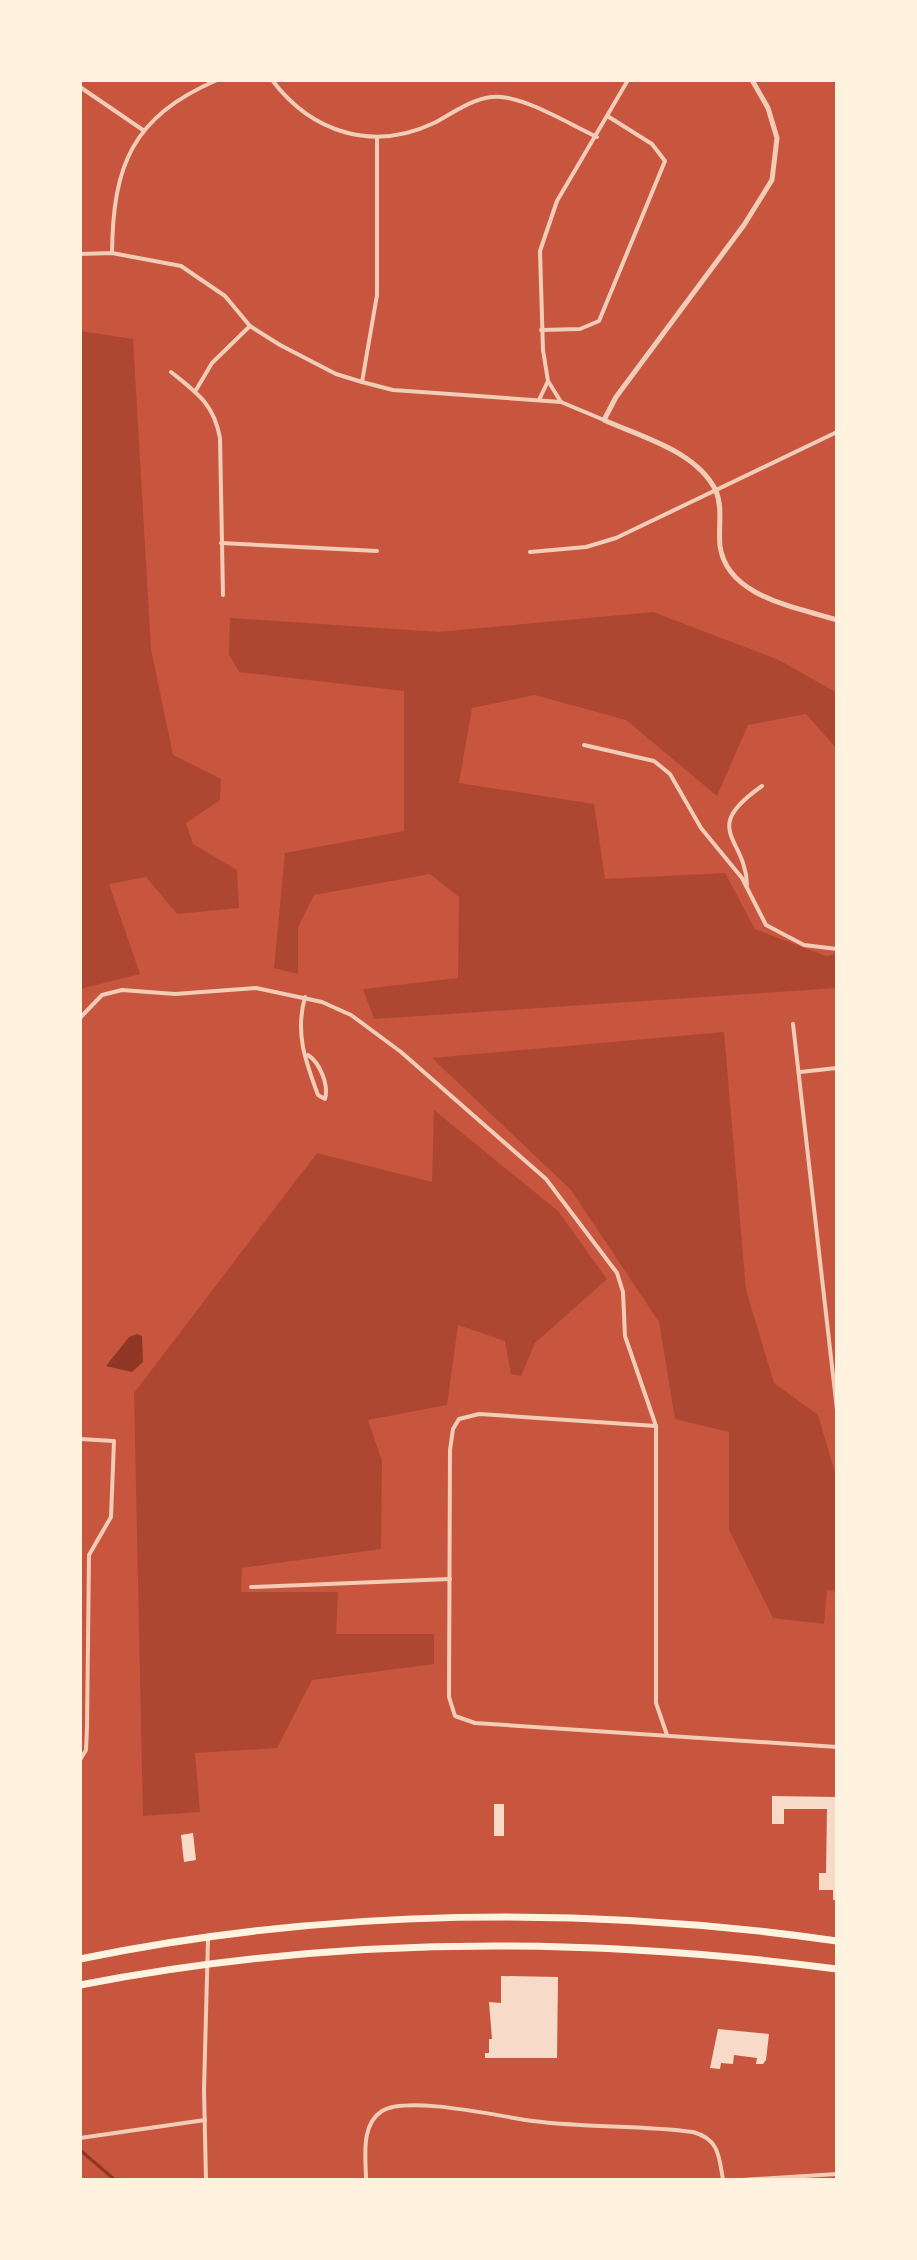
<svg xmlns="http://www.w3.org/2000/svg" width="917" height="2260" font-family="Raleway,sans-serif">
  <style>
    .green { fill: #ae4732 }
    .water { fill: #8f3625 }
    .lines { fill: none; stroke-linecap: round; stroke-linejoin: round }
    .stream { stroke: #8f3625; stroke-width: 3 }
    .building { fill: #f7dbc8 }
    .minor { stroke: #f1ccb7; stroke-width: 4 }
    .tertiary { stroke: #f1ccb7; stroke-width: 5 }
    .trunk { stroke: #fff3e0; stroke-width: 7 }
  </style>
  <rect width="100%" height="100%" fill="#c8553d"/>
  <!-- green -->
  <g class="green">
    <polygon points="80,331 133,339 151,649 173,755 221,779 220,800 186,823 193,844 237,870 239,908 177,914 146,877 109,884 140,974 80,989"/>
    <polygon points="653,612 779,660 837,693 837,749 806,714 748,725 717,796 626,720 535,695 472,708 459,783 594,804 605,879 725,873 755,929 826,956 837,954 837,988 374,1019 363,989 458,978 459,897 430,874 314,895 298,927 298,974 274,968 285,853 404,831 404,691 239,672 229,654 230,618 439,632"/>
    <polygon points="724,1032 746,1290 774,1383 818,1415 837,1479 837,1591 827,1590 824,1624 773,1618 729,1530 729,1432 675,1419 659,1322 571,1190 432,1058"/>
    <polygon points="434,1110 558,1211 607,1279 535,1343 521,1376 511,1374 505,1341 458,1325 447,1405 368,1420 382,1461 381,1549 242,1568 241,1592 338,1592 336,1634 434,1634 434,1664 312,1680 277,1748 195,1753 200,1812 143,1816 134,1393 317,1153 432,1182"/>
  </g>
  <!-- water -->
  <polygon class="water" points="137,1334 142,1336 143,1362 132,1372 106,1366 129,1337"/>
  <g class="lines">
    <!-- stream -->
    <polyline class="stream" points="80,2150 115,2180"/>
  </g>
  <!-- building -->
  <g class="building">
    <polygon points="772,1796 837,1797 837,1900 833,1900 833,1890 819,1890 819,1873 826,1873 827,1809 784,1809 784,1824 772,1824"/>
    <rect x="494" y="1804" width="10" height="32"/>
    <polygon points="193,1833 196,1860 184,1862 181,1835"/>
    <polygon points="501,1976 558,1977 557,2058 485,2058 485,2053 489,2053 489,2039 492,2039 489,2002 501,2003"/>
    <polygon points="718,2029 769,2034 766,2060 763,2064 756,2064 757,2058 734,2055 733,2064 721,2063 720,2069 710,2068"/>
  </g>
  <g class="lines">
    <!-- minor -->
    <g class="minor">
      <path d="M272,80C312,133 373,152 434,123C455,112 476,95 501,97C529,99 571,125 597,137"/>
      <polyline points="80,87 143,130"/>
      <path d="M112,253C113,165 132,117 217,80"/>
      <polyline points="80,254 112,253 181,266 225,296 250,326 280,345 336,374 362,382 393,390 561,402 604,420"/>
      <polyline points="541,330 580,329 599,321 665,161 652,144 609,117"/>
      <path d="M171,372C197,393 214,404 220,438L223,595"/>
      <polyline points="362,382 377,295 377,139"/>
      <polyline points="196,390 212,363 250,326"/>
      <polyline points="539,400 548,381"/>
      <polyline points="561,402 548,381 543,350 540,251 557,201 628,80"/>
      <polyline points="221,543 377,551"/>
      <polyline points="530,552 586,547 616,538 837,432"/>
      <polyline points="584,745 654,761 670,774 701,828 742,878 766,925 804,945 837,949"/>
      <path d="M747,885C746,837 699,830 762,786"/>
      <path d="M305,997C295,1033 305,1060 318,1095L325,1099C329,1085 320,1063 308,1055"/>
      <polyline points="80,1018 102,995 122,990 175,994 256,988 322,1002 351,1015 401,1052 546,1179 617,1273 623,1292 625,1336 656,1426 656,1703 667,1735"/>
      <polyline points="793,1024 837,1410"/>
      <polyline points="800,1072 837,1068"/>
      <polyline points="656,1426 479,1414 459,1419 453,1429 450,1450 449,1697 455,1716 475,1723 837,1747"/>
      <polyline points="80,1439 114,1441 111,1517 89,1555 87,1728 86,1750 80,1760"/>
      <polyline points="251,1587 450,1579"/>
      <polyline points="80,2138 205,2120"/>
      <polyline points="206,2180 204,2090 208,1939"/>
      <path d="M366,2180C366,2158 360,2125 382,2111C408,2095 502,2117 533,2121C586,2128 640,2125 693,2132C719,2139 719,2156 723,2180"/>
      <polyline points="742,2180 837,2174"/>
    </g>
    <!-- tertiary -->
    <path class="tertiary" d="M752,80L768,108L777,138L772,180L744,225L616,397L604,420C641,437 697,451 716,491C723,508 718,528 720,546C727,597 796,607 837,620"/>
    <!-- trunk -->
    <g class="trunk">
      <path d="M80,1959C327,1908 588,1905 837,1941"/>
      <path d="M80,1985C330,1936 585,1936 837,1969"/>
    </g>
  </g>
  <!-- border -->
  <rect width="917" height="2260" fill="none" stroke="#fff3e0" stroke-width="164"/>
</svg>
